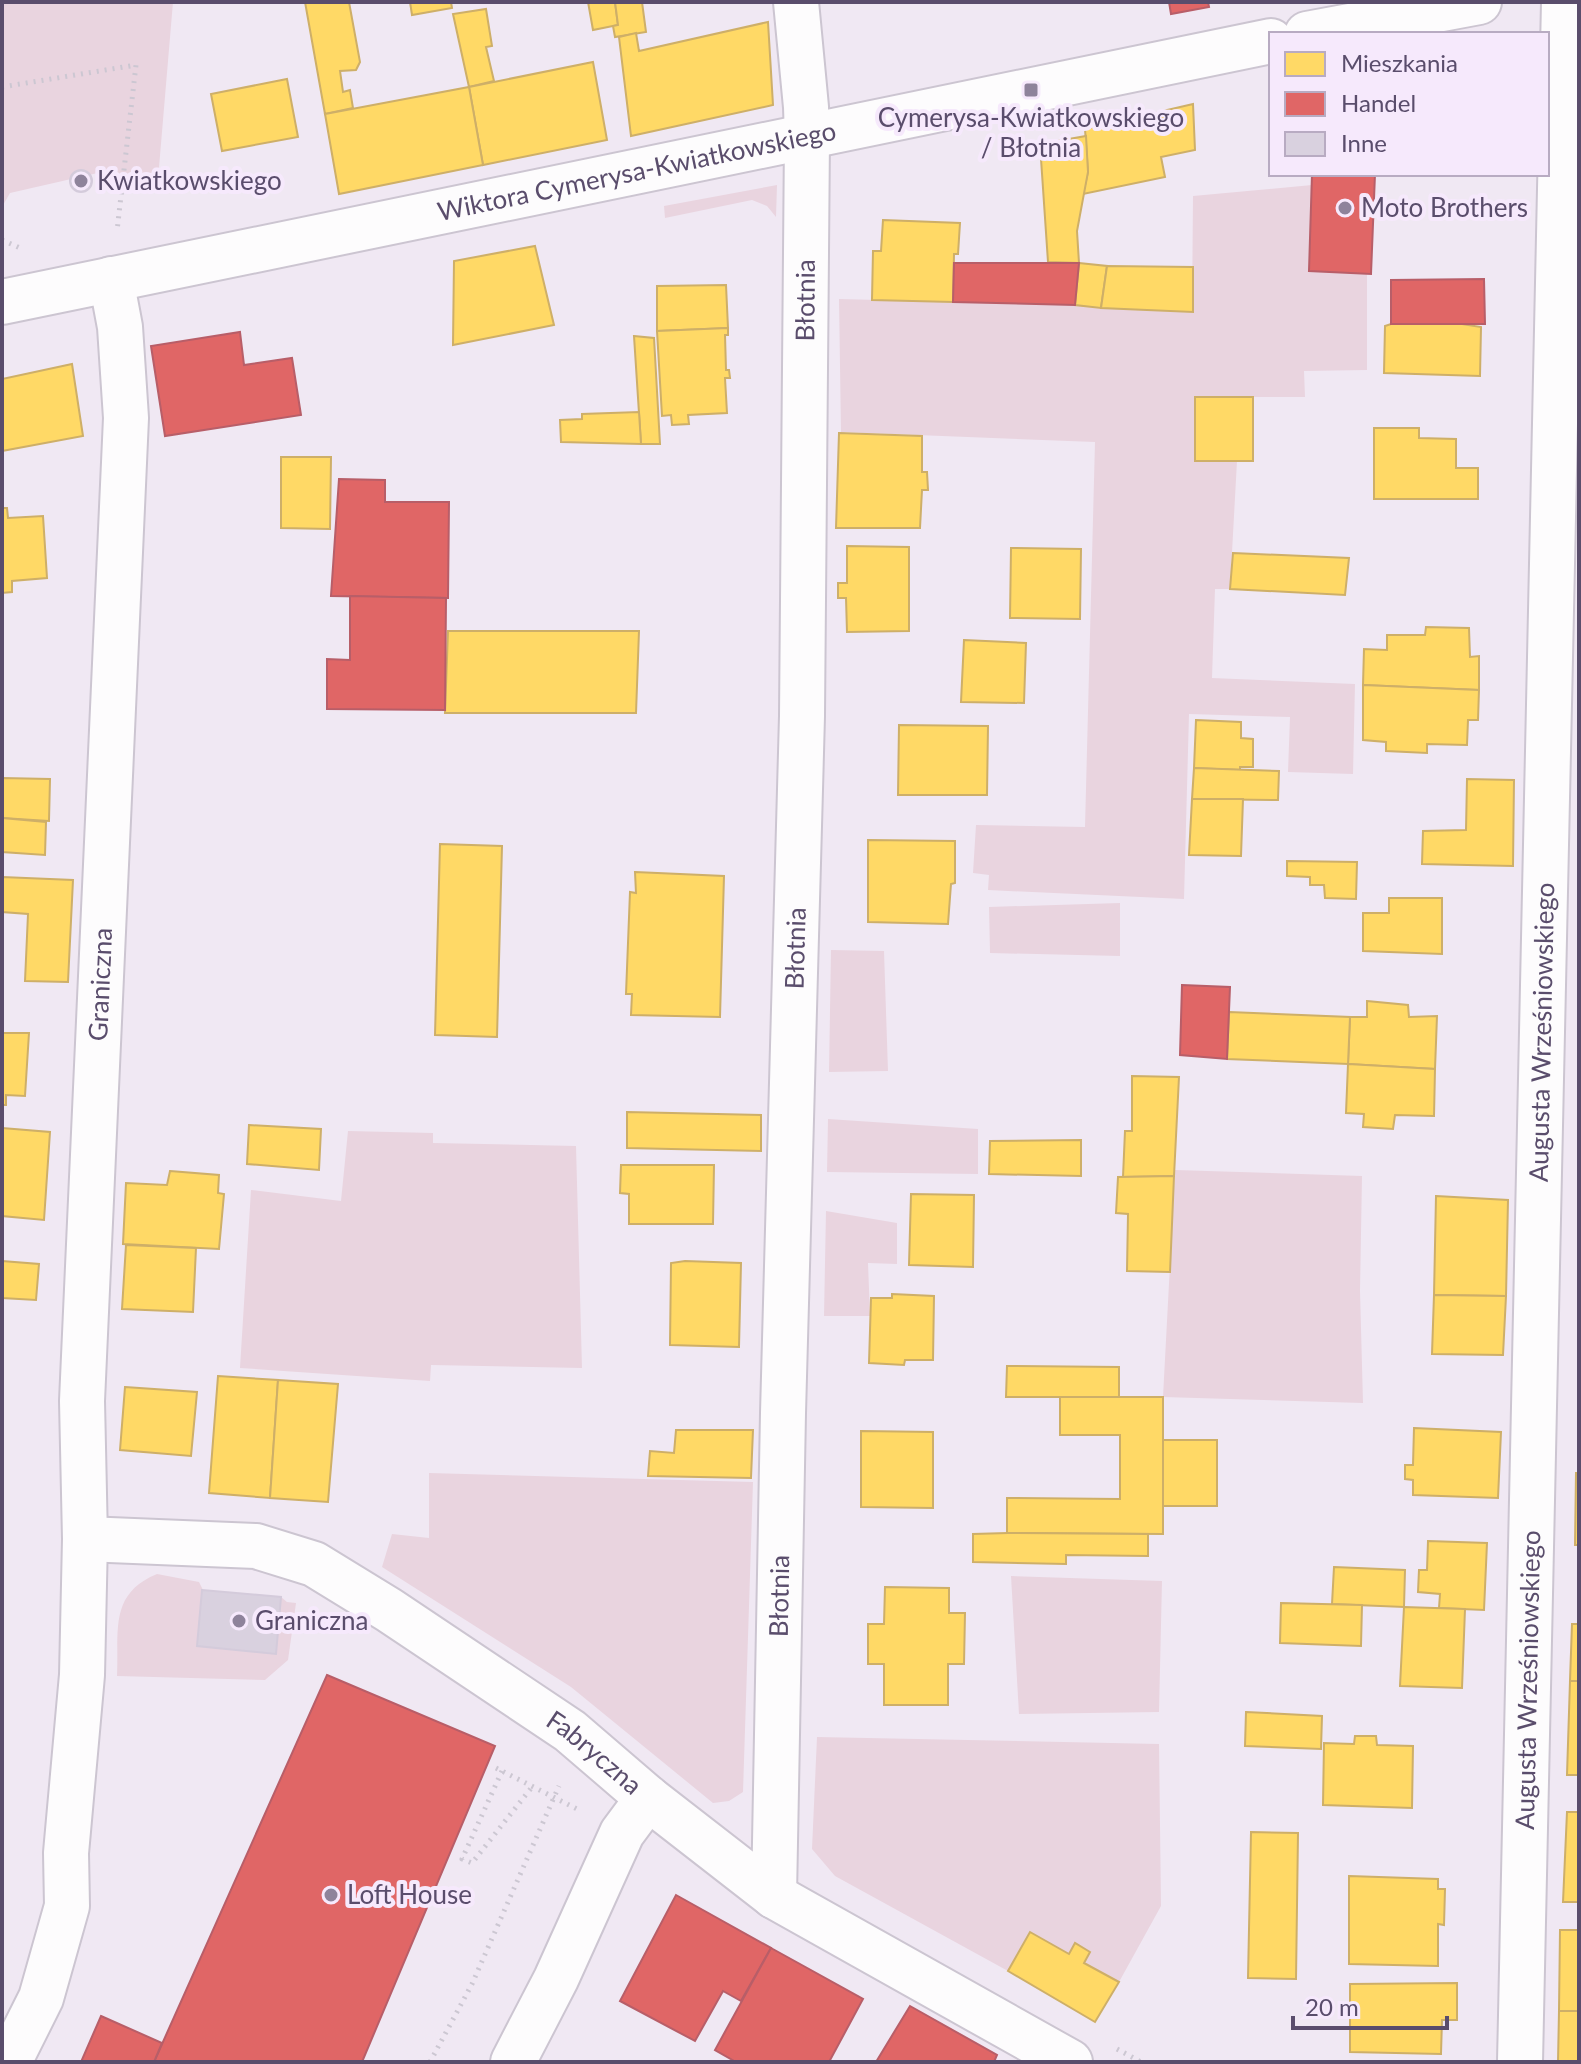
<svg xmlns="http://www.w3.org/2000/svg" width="1581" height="2064" font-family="Lato,sans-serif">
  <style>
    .green { fill: #e9d4df }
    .homes { fill: #ffd966; stroke: #ceaf68; stroke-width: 2 }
    .shops { fill: #e06666; stroke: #b85e68; stroke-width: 2 }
    .building { fill: #d9d1df; stroke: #d4cbdb; stroke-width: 2 }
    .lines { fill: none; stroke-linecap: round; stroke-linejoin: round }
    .minor-casing { stroke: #ccc5d1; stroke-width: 48 }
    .path { stroke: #ccc7d2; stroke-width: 5; stroke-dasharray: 2 6; stroke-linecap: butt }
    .minor { stroke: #fdfcfd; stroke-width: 44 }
    .poi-dot { fill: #8e839b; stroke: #f6e9fc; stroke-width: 3 }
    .labels { text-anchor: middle; stroke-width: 8; stroke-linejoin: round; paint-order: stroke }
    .poi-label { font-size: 26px; fill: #5a4d6c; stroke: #f6e9fc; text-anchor: start }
    .street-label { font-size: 26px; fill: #5a4d6c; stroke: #f6e9fc }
  </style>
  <rect width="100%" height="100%" fill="#f0e8f3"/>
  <!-- green -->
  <g class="green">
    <polygon points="2,2 173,2 158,179 137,176 123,178 115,169 10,193 2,207"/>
    <polygon points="777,185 776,217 767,206 752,200 665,218 664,206"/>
    <polygon points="1312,185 1367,273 1367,370 1304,371 1305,397 1196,397 1196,461 1237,461 1230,589 1215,589 1212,678 1355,684 1353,774 1288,772 1290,717 1189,714 1184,899 988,890 989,875 973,873 976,825 1085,827 1095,442 841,432 839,299 1075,305 1192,312 1193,196"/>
    <polygon points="1120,903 1120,956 990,953 989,907"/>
    <polygon points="831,950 884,951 888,1071 829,1072"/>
    <polygon points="828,1119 978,1129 978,1174 827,1172"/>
    <polygon points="348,1131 433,1133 433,1143 576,1146 582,1368 431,1365 430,1381 240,1368 251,1190 341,1201"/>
    <polygon points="1175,1170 1362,1176 1360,1291 1363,1403 1163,1397"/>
    <polygon points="826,1211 897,1223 897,1264 868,1263 870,1316 824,1316"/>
    <polygon points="429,1473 753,1482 743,1792 729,1801 713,1803 571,1687 382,1567 392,1534 429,1538"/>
    <path d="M157,1574L199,1582L203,1590L281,1597L287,1602L296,1603L288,1660L265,1680L117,1676C119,1630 109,1594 157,1574Z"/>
    <polygon points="1011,1576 1162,1581 1159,1712 1019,1714"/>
    <polygon points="817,1737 1159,1744 1161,1906 1119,1982 1084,1963 1090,1952 1075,1943 1069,1954 1030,1932 1008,1971 835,1876 812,1849"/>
  </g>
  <!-- homes -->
  <g class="homes">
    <polygon points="305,2 349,2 360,62 356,70 340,71 343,92 350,90 353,108 325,114"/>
    <polygon points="410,2 451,2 452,8 412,15"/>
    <polygon points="588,2 615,2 618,25 593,30"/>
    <polygon points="615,2 642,2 646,32 615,37 613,26 618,25"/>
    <polygon points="486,9 492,46 486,47 494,81 469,87 453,14"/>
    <polygon points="768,22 773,105 631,136 619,37 636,33 639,51"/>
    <polygon points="593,62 607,140 483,165 469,87"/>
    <polygon points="287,79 298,137 222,151 211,94"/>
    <polygon points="469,87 483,165 339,194 325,114"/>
    <polygon points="1193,104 1195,150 1161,157 1165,177 1083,194 1088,172 1085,129"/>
    <polygon points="1086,136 1088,172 1077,231 1079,263 1048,262 1040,144"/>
    <polygon points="883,220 960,223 958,254 954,254 953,302 872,300 873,251 881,251"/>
    <polygon points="535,246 554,325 453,345 454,261"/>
    <polygon points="1079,263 1107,266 1101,308 1075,305"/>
    <polygon points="1107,266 1193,267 1193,312 1101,308"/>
    <polygon points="726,285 728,328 657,331 657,286"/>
    <polygon points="1391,324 1462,324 1481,327 1480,376 1384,373 1385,326"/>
    <polygon points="728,328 728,335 725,335 726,370 729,370 730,378 725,378 727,413 688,415 689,424 672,425 671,415 662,416 657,331"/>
    <polygon points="634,336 654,338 660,444 641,444"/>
    <polygon points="72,364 83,436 2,451 2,379"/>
    <rect x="1195" y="397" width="58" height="64"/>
    <polygon points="639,412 641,444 561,442 560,420 582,419 582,414"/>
    <polygon points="1374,428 1419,428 1419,438 1456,439 1456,468 1478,468 1478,499 1374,499"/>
    <polygon points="839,433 922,436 922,472 927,472 928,490 922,490 920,528 836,528"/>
    <polygon points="281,457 331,457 330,529 281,528"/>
    <polygon points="2,508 7,508 8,518 43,516 47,578 12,581 12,592 2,593"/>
    <polygon points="847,546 909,547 909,631 847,632 846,598 838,598 838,583 847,583"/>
    <polygon points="1011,548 1081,549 1080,619 1010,618"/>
    <polygon points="1233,553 1349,558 1345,595 1230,589"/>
    <polygon points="1426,627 1469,628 1470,657 1479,656 1479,690 1363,685 1364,649 1387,650 1387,635 1425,635"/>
    <polygon points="448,631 639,631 636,713 445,713"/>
    <polygon points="964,640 1026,643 1024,703 961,702"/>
    <polygon points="1363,685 1479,690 1478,720 1468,720 1467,745 1427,744 1427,753 1386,751 1386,742 1363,740"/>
    <polygon points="1196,720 1241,722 1241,738 1253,739 1253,767 1240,767 1240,770 1194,768"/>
    <polygon points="899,725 988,726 987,795 898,795"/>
    <polygon points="1194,768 1279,771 1278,800 1192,799"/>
    <polygon points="2,778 50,779 49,821 2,818"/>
    <polygon points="1467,779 1514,780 1513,866 1422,864 1423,831 1466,830"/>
    <polygon points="1192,799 1243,799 1241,856 1189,855"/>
    <polygon points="2,818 46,822 45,855 2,852"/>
    <polygon points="868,840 955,841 955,883 951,884 948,924 868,922"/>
    <polygon points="440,844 502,846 497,1037 435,1035"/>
    <polygon points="1287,861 1357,862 1356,899 1325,898 1324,885 1310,885 1310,877 1287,876"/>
    <polygon points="635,872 724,876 720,1017 631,1015 632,994 626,994 630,892 636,893"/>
    <polygon points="2,877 73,880 68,982 25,981 28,914 2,912"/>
    <polygon points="1389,898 1442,898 1442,954 1363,951 1363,913 1389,913"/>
    <polygon points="1367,1001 1408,1005 1409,1017 1437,1016 1435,1069 1348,1064 1350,1017 1367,1017"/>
    <polygon points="1229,1012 1350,1017 1348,1064 1227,1059"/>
    <polygon points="2,1033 29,1033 25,1096 6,1095 6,1105 2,1105"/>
    <polygon points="1348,1064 1435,1069 1434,1116 1395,1115 1393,1129 1363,1127 1364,1114 1346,1113"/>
    <polygon points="1132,1076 1179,1077 1174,1176 1123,1177 1125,1131 1132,1131"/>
    <polygon points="627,1112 761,1115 761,1151 627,1148"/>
    <polygon points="249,1125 321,1129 319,1170 247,1164"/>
    <polygon points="2,1128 50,1132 44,1220 2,1216"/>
    <polygon points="1081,1140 1081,1176 989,1174 990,1141"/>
    <polygon points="621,1165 714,1165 713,1224 629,1224 629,1194 620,1193"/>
    <polygon points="170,1171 219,1175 218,1193 224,1194 219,1249 123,1244 126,1183 167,1185"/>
    <polygon points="1174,1176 1170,1272 1127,1271 1128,1214 1116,1213 1118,1177"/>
    <polygon points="911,1194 974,1195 973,1267 909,1265"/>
    <polygon points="1436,1196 1508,1200 1506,1296 1434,1295"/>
    <polygon points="126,1245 196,1248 193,1312 122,1309"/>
    <polygon points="2,1261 39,1264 36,1300 2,1298"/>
    <polygon points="685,1261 741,1263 739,1347 670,1345 671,1263"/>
    <polygon points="892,1294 934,1296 933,1360 905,1360 904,1365 869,1363 871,1298 892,1298"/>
    <polygon points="1434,1295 1506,1296 1503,1355 1432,1354"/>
    <polygon points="1007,1366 1119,1367 1119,1397 1006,1397"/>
    <polygon points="218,1376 278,1380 270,1498 209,1493"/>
    <polygon points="278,1380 338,1384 328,1502 270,1498"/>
    <polygon points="125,1387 197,1392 191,1456 120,1450"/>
    <polygon points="1060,1397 1163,1397 1163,1534 1007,1533 1007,1498 1120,1499 1120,1435 1060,1435"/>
    <polygon points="1414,1428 1501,1432 1498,1498 1413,1495 1413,1480 1405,1479 1405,1465 1413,1465"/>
    <polygon points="676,1430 753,1430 751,1478 648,1476 650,1451 674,1453"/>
    <polygon points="861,1431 933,1432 933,1508 861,1507"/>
    <rect x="1163" y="1440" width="54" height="66"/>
    <polygon points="1576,1473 1579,1473 1579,1545 1575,1545"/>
    <polygon points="1008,1533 1148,1534 1148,1556 1066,1555 1066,1564 973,1562 973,1534"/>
    <polygon points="1428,1541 1487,1543 1484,1610 1439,1608 1440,1594 1418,1592 1419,1570 1427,1570"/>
    <polygon points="1334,1567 1405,1570 1404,1607 1332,1604"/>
    <polygon points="885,1587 949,1588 949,1613 965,1613 964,1664 948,1664 948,1705 884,1705 884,1664 868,1664 868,1624 884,1624"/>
    <polygon points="1281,1603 1362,1605 1361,1646 1280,1643"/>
    <polygon points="1404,1607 1465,1609 1462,1688 1400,1686"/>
    <polygon points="1572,1624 1579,1624 1579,1681 1570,1681"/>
    <polygon points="1570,1681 1579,1681 1579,1775 1567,1775"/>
    <polygon points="1246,1712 1322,1716 1321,1749 1245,1746"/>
    <polygon points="1355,1736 1376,1736 1377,1745 1413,1746 1412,1808 1323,1805 1324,1743 1354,1744"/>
    <polygon points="1567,1812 1579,1812 1579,1902 1563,1902"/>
    <polygon points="1251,1832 1298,1833 1296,1979 1248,1978"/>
    <polygon points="1349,1876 1438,1879 1438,1889 1445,1889 1444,1925 1438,1924 1438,1966 1349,1964"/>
    <polygon points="1560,1930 1579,1930 1579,2011 1559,2011"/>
    <polygon points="1030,1932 1069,1954 1075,1943 1090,1952 1084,1963 1119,1982 1095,2022 1008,1971"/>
    <polygon points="1457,1983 1457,2020 1442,2020 1441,2054 1350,2052 1350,1984"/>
    <polygon points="1559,2011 1579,2011 1579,2062 1558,2062"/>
  </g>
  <!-- shops -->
  <g class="shops">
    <polygon points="1169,2 1208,2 1209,7 1171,14"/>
    <polygon points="1312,174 1375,174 1371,274 1309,271"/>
    <polygon points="954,263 1079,263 1075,305 953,302"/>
    <polygon points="1484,279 1485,324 1391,324 1391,280"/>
    <polygon points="240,332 244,365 292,358 301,415 165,436 151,346"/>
    <polygon points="339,479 385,480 385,502 449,502 448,598 331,596"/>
    <polygon points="350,596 446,598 445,710 327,709 327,659 350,660"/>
    <polygon points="1182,985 1230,987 1227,1059 1180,1055"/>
    <polygon points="327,1675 495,1746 362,2062 154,2062"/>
    <polygon points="676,1895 771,1948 741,2001 723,1991 695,2041 620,2001"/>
    <polygon points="771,1948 863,1999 829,2062 736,2062 715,2050"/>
    <polygon points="910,2006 997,2055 994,2062 876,2062"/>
    <polygon points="101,2016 162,2043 154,2062 81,2062"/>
  </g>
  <!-- building -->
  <g class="building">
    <circle cx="81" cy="181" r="11"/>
    <polygon points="202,1590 281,1597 276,1654 197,1646"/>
  </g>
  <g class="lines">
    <!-- minor casing -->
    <g class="minor-casing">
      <g id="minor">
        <polyline points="1307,34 1479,2"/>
        <path id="s1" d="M2,302L1271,41"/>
        <path id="s2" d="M85,1539L256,1546L314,1564L389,1610L570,1731L648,1798L774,1896L1070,2062"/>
        <path id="s3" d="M774,1896L783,1413L802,716L807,137L806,107L796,2"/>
        <path id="s4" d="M9,2062L41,1998L67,1906L66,1853L82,1675L85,1539L82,1401L126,418L120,327L111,279"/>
        <polyline points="513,2062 556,1979 622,1833 648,1798"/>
        <path id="s5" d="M1520,2062L1564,2"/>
      </g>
    </g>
    <!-- path -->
    <g class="path">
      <polyline points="2,87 136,65 117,231"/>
      <polyline points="2,240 20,248"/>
      <polyline points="496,1768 581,1811"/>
      <polyline points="502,1771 462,1859 472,1863 532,1787"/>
      <polyline points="1117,2049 1141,2062"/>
      <polyline points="430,2062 472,1984 559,1786"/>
    </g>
    <!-- minor -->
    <use href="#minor" class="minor"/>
  </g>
  <!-- markers -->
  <g class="poi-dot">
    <rect x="1023" y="82" width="16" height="16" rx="4"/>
    <circle cx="81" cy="181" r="8"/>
    <circle cx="1345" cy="208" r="8"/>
    <circle cx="239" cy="1621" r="8"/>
    <circle cx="331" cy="1895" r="8"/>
  </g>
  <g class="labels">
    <!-- poi labels -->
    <g class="poi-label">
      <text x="1031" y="127" text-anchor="middle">Cymerysa-Kwiatkowskiego<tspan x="1031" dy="30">/ Błotnia</tspan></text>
      <text x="97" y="190">Kwiatkowskiego</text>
      <text x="1361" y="217">Moto Brothers</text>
      <text x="255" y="1630">Graniczna</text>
      <text x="347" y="1904">Loft House</text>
    </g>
    <!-- street labels -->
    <g class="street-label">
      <text dy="9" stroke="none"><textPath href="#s1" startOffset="648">Wiktora Cymerysa-Kwiatkowskiego</textPath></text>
      <text dy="9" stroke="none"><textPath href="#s3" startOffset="1596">Błotnia</textPath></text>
      <text dy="9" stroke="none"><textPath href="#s3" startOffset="948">Błotnia</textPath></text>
      <text dy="9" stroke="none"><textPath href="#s4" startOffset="1090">Graniczna</textPath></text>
      <text dy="9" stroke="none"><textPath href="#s5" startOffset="1030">Augusta Wrześniowskiego</textPath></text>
      <text dy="9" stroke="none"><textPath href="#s3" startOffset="300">Błotnia</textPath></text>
      <text dy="9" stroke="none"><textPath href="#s5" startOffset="382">Augusta Wrześniowskiego</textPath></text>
      <text dy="9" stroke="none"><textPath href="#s2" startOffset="570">Fabryczna</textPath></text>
    </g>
  </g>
  <!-- border -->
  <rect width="1581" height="2064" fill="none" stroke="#5a4d6c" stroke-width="8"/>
  <!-- legend -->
  <rect x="1269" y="32" width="280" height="144" fill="#f6e9fc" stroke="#b8abc2" stroke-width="2"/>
  <rect x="1285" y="52" width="40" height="24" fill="#ffd966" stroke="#b8abc2" stroke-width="2"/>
  <text x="1341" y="72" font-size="24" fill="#5a4d6c">Mieszkania</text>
  <rect x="1285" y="92" width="40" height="24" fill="#e06666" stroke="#b8abc2" stroke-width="2"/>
  <text x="1341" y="112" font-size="24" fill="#5a4d6c">Handel</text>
  <rect x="1285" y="132" width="40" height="24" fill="#d9d1df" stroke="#b8abc2" stroke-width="2"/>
  <text x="1341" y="152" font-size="24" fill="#5a4d6c">Inne</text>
  <!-- scale -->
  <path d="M1293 2016v12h154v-12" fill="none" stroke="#5a4d6c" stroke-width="4"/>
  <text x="1305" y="2016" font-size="24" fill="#5a4d6c" stroke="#f6e9fc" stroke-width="6" paint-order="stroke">20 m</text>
</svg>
